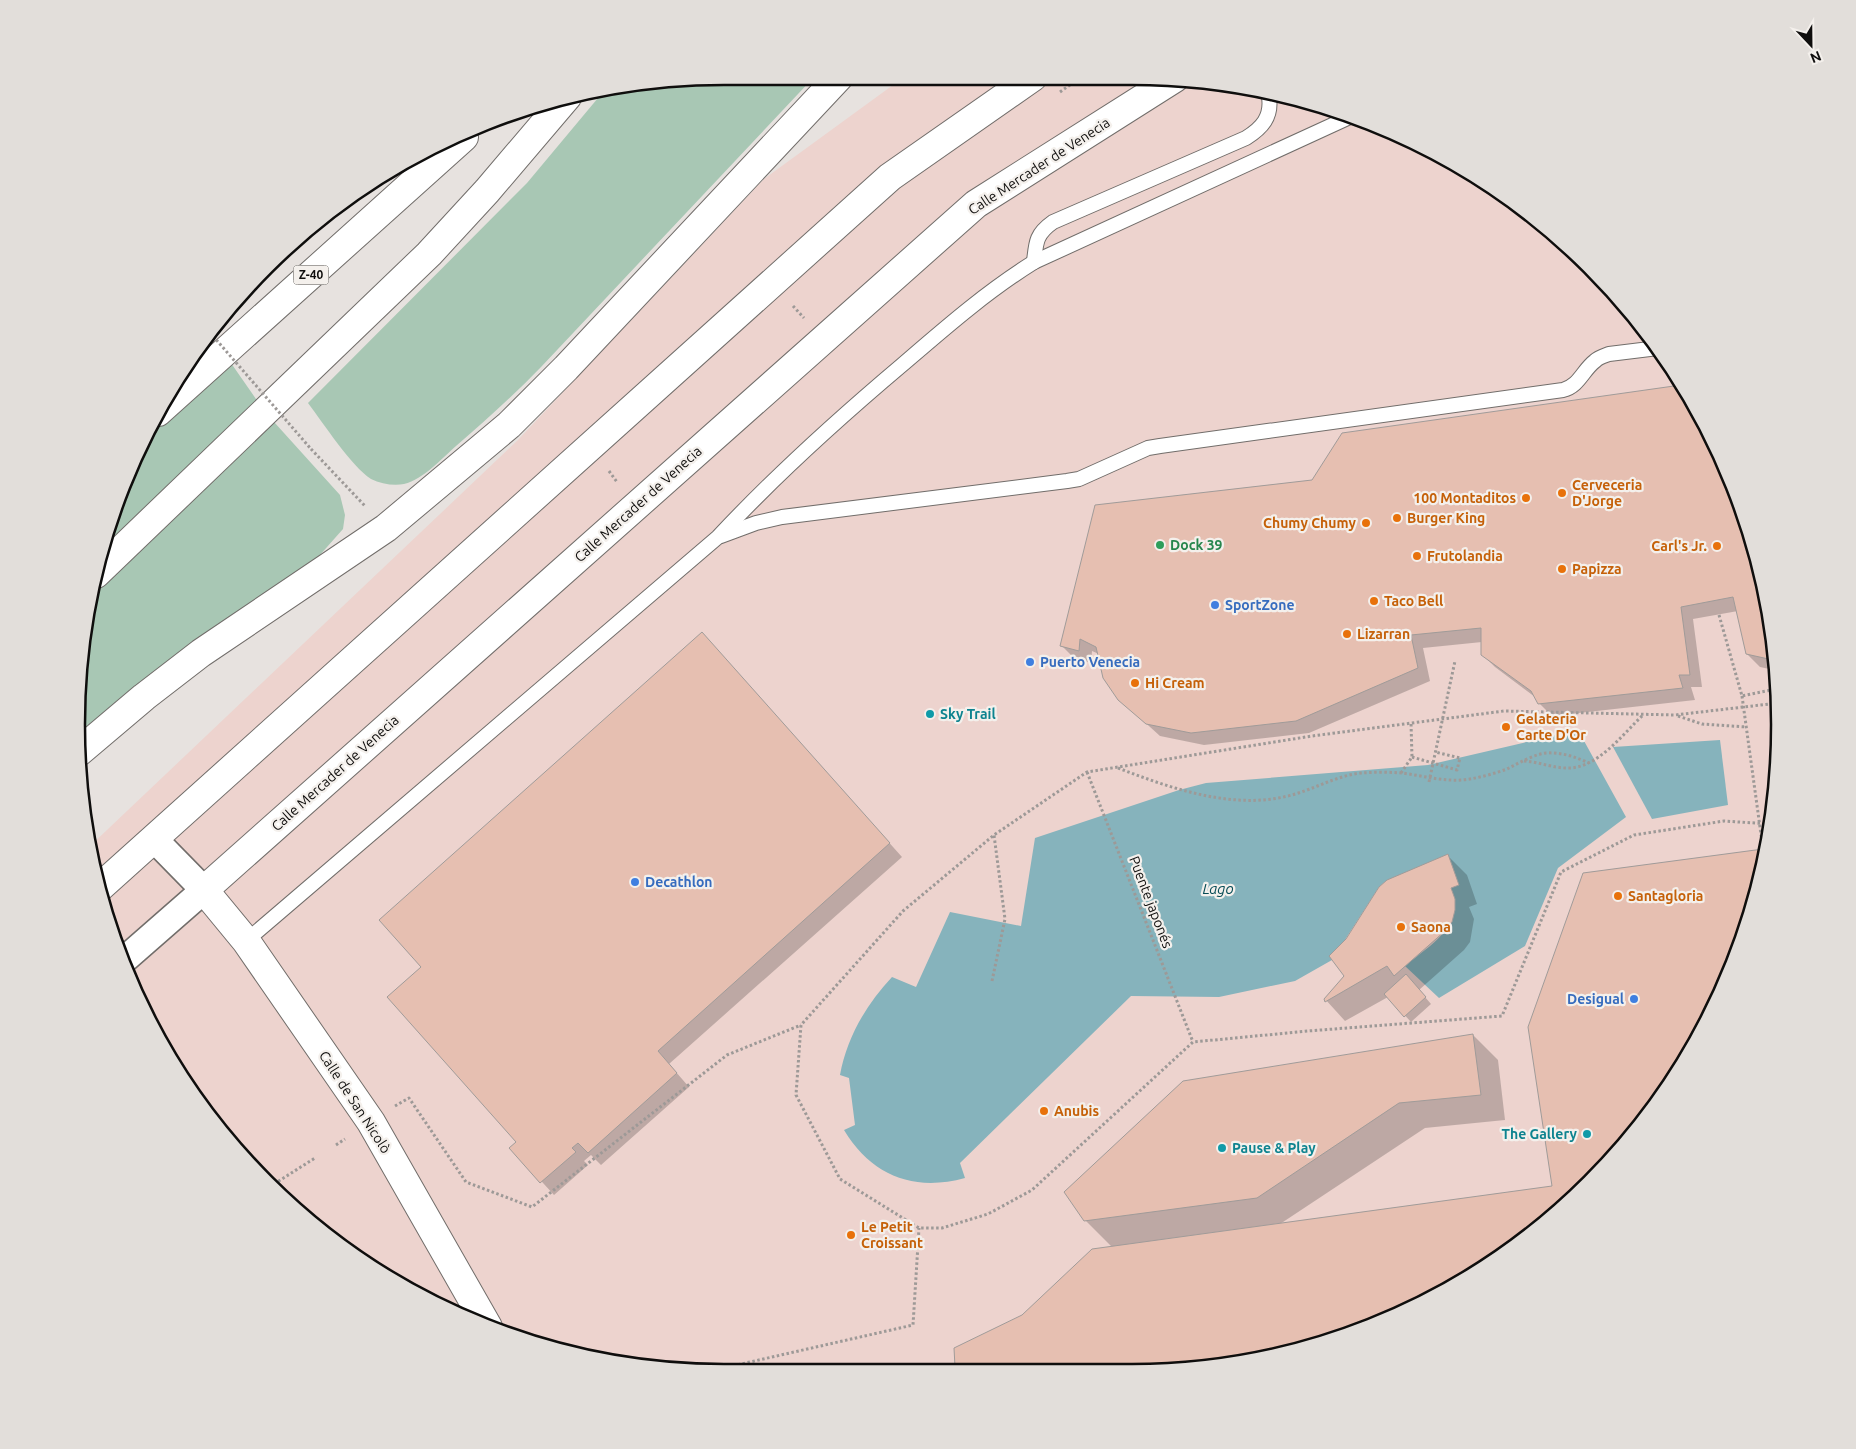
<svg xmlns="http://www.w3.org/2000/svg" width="1856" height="1449" font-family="Ubuntu,sans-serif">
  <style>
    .commercial { fill: #edd3ce }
    .green { fill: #a8c7b4 }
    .water { fill: #86b3bc }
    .shadow { fill: #0003 }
    .building { fill: #e6bfb1; stroke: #a09b99 }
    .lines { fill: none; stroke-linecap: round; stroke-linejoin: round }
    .lane-casing { stroke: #716d6a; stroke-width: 16 }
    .street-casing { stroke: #716d6a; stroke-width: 29 }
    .secondary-casing { stroke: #716d6a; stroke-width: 30 }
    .highway-casing { stroke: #716d6a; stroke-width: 30 }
    .path { stroke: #9d9997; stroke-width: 3; stroke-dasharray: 2.5 2.5; stroke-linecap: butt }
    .lane { stroke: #fff; stroke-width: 14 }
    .street { stroke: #fff; stroke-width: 26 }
    .secondary { stroke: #fff; stroke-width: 28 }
    .highway { stroke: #fff; stroke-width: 28 }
    .path-bridge { stroke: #9d9997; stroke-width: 3; stroke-dasharray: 2.5 2.5; stroke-linecap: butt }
    .food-dot { fill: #e8710a; stroke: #f4f0ec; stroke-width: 2 }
    .leisure-dot { fill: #2e9e5b; stroke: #f4f0ec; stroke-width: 2 }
    .shop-dot { fill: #3f7fe0; stroke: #f4f0ec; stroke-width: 2 }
    .culture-dot { fill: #0f9aa8; stroke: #f4f0ec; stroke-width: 2 }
    .labels { text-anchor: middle; stroke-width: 4.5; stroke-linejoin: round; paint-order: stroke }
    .shield { fill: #f4f0ec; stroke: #545250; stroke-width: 1 }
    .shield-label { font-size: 12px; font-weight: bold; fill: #0f0e0d }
    .street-label { font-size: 14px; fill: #0f0e0d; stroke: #f4f0ec }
    .food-label { font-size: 14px; font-weight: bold; fill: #c56008; stroke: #f4f0ec; text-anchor: start }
    .leisure-label { font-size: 14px; font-weight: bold; fill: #27864d; stroke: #f4f0ec; text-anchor: start }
    .shop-label { font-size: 14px; font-weight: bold; fill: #366cbe; stroke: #f4f0ec; text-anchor: start }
    .culture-label { font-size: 14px; font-weight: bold; fill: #0d838f; stroke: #f4f0ec; text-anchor: start }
    .water-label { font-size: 15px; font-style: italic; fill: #074c56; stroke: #f4f0ec }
    .rim { fill: none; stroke: #0f0e0d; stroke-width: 2.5 }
  </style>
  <rect width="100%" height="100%" fill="#e7e2df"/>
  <!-- commercial -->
  <polygon class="commercial" points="904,77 1174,78 1340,111 1455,163 1526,210 1619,297 1671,365 1731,477 1767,598 1780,725 1767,851 1730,973 1670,1085 1590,1183 1491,1264 1340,1338 1216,1367 640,1367 477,1324 365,1264 266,1183 185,1084 111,933 88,848 518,440 764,179"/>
  <!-- green -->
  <g class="green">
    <path d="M724,76L814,77L542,366C515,394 486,420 456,446C441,459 424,479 404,484C394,486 381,484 371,479C351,466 324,424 308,403L527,183L603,92Z"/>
    <polygon points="224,353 265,412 340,495 345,515 343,529 319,556 79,752 76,725 98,557 158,412"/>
  </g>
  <!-- water -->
  <g class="water">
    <path d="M1578,730L1626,817L1558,868L1525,946L1439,998L1405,966C1431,944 1465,927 1451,888L1387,880L1379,887L1332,960L1295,981L1219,997L1131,996L960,1163L965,1178C914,1192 872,1176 844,1130L855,1125L849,1078L840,1075C847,1037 866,1005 892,977L916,987L950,912L1021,926L1035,838L1179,790L1206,783L1428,765Z"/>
    <polygon points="1720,740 1728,805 1652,819 1613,747"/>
  </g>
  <!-- shadow -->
  <g class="shadow">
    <polygon points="1682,386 1731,477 1767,598 1774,670 1760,667 1747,654 1738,611 1693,619 1702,687 1691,687 1695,700 1552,716 1539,703 1535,697 1495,667 1482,654 1482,642 1423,648 1430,681 1309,733 1204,745 1160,736 1119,699 1099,654 1092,651 1091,663 1074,658 1061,645 1313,481 1343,434"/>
    <polygon points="714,647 902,857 669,1064 689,1087 601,1165 591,1155 584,1161 588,1165 554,1195 511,1148 518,1142 423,967"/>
    <polygon points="1762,850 1766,854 1730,973 1670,1085 1590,1183 1491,1264 1340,1338 1216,1367 956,1367 955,1349 1023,1316 1112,1247 1085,1220 1473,1035 1498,1060 1505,1120 1425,1128 1280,1224 1554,1187"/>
    <polygon points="1448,856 1467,875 1477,904 1469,907 1474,919 1470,942 1464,950 1419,990 1431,1004 1411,1022 1388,997 1345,1021 1325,999"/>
  </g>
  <!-- building -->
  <g class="building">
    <polygon points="1681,385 1731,477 1767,598 1773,660 1746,654 1733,597 1681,607 1690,675 1679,675 1683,688 1538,704 1531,691 1481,655 1481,628 1411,635 1418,668 1296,721 1191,733 1146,724 1118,700 1103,678 1096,647 1080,639 1079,651 1060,646 1095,505 1312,480 1342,433"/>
    <polygon points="702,632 890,843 658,1051 677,1073 588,1153 578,1143 572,1148 576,1152 540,1183 509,1148 516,1142 387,997 421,967 379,920"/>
    <polygon points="1763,849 1762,868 1730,973 1670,1085 1590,1183 1491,1264 1340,1338 1216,1367 955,1367 954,1348 1022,1315 1092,1249 1552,1186 1528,1027 1583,873"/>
    <polygon points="1448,854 1459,885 1451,888 1455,899 1455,910 1452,922 1445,931 1394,976 1387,966 1325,1002 1324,999 1344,976 1329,956 1346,939 1379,887 1387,880"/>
    <polygon points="1406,974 1426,997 1404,1017 1384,994"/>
    <polygon points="1473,1034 1481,1095 1399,1103 1257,1198 1084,1221 1064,1192 1183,1081"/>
  </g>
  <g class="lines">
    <!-- lane casing -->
    <g class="lane-casing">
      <g id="lane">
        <path d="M1034,262C1036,242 1036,234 1053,222L1246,138C1262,128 1272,117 1269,97"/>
        <path d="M721,536L756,523L782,517L1067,481L1079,479L1148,448L1160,446L1563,390C1579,386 1583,370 1595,361C1599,357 1604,356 1609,354L1658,348"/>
        <path d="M246,941L718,537C776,475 838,419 902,365C945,328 986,292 1034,262L1352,116"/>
      </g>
    </g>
    <!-- street casing -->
    <g class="street-casing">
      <polyline id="street" points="124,960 204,890 154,839"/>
    </g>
    <!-- secondary casing -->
    <g class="secondary-casing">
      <g id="secondary">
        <polyline points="79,752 144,697 201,653 386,528 509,425 566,368 839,77"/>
        <polyline points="99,888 890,177 1033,77"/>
        <polyline points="488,1327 371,1122 246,941 204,890 976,204 1175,78"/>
      </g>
    </g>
    <!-- highway casing -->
    <g class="highway-casing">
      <g id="highway">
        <polyline points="158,412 464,137"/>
        <polyline points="96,574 429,254 487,191 567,97"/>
      </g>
    </g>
    <!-- path -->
    <g class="path">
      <polyline points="1060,92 1081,77"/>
      <polyline points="793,306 804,318"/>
      <polyline points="311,449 365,506"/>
      <polyline points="609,471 617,482"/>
      <polyline points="1719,615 1742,696 1776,689"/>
      <polyline points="1678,716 1702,724 1746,727"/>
      <polyline points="1412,757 1457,770 1460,758 1435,752"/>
      <path d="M1524,761C1539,762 1553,768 1567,768C1597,769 1622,735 1643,715"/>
      <path d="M1118,768C1170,788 1232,810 1288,796C1313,790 1335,776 1361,773C1374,772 1389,772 1402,773C1425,776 1447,783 1470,779C1482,777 1496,773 1507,769C1519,763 1532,755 1546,753C1561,752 1576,757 1589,763"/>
      <polyline points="1087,772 1193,1042"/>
      <polyline points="1401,773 1412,757 1411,723"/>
      <polyline points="1770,824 1724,821 1634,835 1561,872 1502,1016 1308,1031 1193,1042 1032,1190 988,1214 942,1228 919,1228 840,1179 796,1095 801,1025 903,911 994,835 1087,772 1312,736 1504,711 1675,715 1778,703"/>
      <polyline points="1763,849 1765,859"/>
      <polyline points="992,981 1005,919 994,835"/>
      <polyline points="395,1106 409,1098 466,1182 532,1207 727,1055 801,1025"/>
      <polyline points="336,1145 345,1139"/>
      <polyline points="274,1184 315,1158"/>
      <polyline points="728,1367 913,1325 919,1228"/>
    </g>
    <!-- lane -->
    <use href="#lane" class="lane"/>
    <!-- street -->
    <use href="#street" class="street"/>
    <!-- secondary -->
    <use href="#secondary" class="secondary"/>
    <!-- highway -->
    <use href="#highway" class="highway"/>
    <!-- path-bridge -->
    <g class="path-bridge">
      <polyline points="213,336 311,449"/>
      <polyline points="1742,696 1763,849"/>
      <polyline points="1429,782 1455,661"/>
    </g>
  </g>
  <!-- markers -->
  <g class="food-dot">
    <circle cx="1562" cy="493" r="5"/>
    <circle cx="1526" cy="498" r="5"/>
    <circle cx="1397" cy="518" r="5"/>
    <circle cx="1366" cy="523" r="5"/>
    <circle cx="1717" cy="546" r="5"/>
    <circle cx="1417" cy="556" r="5"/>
    <circle cx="1562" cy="569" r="5"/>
    <circle cx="1374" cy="601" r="5"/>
    <circle cx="1347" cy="634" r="5"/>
    <circle cx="1135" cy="683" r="5"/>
    <circle cx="1506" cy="727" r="5"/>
    <circle cx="1618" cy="896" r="5"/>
    <circle cx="1401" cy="927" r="5"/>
    <circle cx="1044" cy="1111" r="5"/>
    <circle cx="851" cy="1235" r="5"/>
  </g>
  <circle class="leisure-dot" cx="1160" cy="545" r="5"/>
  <g class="shop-dot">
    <circle cx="1215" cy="605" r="5"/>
    <circle cx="1030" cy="662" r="5"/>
    <circle cx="635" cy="882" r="5"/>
    <circle cx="1634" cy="999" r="5"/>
  </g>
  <g class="culture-dot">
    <circle cx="930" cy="714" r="5"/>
    <circle cx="1587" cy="1134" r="5"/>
    <circle cx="1222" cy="1148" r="5"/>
  </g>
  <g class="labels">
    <!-- shield labels -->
    <rect class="shield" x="293.5" y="265.5" width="35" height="19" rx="4"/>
    <g class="shield-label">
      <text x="311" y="279">Z-40</text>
    </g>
    <!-- street labels -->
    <g class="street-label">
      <text transform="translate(1039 166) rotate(-33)" y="5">Calle Mercader de Venecia</text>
      <text transform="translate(638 504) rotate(-42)" y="5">Calle Mercader de Venecia</text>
      <text transform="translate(335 773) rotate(-42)" y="5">Calle Mercader de Venecia</text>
      <text transform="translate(1151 902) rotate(69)" y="5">Puente japonés</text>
      <text transform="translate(355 1102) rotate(57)" y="5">Calle de San Nicolò</text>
    </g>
    <!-- food labels -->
    <g class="food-label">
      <text x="1572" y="490">Cerveceria<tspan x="1572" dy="16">D'Jorge</tspan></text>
      <text x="1516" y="503" text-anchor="end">100 Montaditos</text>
      <text x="1407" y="523">Burger King</text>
      <text x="1356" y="528" text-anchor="end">Chumy Chumy</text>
      <text x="1707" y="551" text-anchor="end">Carl's Jr.</text>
      <text x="1427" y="561">Frutolandia</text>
      <text x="1572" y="574">Papizza</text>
      <text x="1384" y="606">Taco Bell</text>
      <text x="1357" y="639">Lizarran</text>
      <text x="1145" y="688">Hi Cream</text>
      <text x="1516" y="724">Gelateria<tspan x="1516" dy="16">Carte D'Or</tspan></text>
      <text x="1628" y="901">Santagloria</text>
      <text x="1411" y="932">Saona</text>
      <text x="1054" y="1116">Anubis</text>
      <text x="861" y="1232">Le Petit<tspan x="861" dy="16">Croissant</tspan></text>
    </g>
    <!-- leisure labels -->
    <g class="leisure-label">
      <text x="1170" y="550">Dock 39</text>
    </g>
    <!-- shop labels -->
    <g class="shop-label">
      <text x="1225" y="610">SportZone</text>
      <text x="1040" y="667">Puerto Venecia</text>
      <text x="645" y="887">Decathlon</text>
      <text x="1624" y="1004" text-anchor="end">Desigual</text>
    </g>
    <!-- culture labels -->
    <g class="culture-label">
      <text x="940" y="719">Sky Trail</text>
      <text x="1577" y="1139" text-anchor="end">The Gallery</text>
      <text x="1232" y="1153">Pause &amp; Play</text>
    </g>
    <!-- water labels -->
    <g class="water-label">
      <text x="1218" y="894">Lago</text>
    </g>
  </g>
  <!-- crop -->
  <path d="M0 0H1856V1449H0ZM724 85H1132A639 639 0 0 1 1771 724V725A639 639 0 0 1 1132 1364H724A639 639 0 0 1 85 725V724A639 639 0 0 1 724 85Z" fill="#e2deda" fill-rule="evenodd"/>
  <path class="rim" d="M724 85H1132A639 639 0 0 1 1771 724V725A639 639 0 0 1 1132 1364H724A639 639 0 0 1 85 725V724A639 639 0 0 1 724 85Z"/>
  <!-- north arrow -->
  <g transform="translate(1811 45) rotate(158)" stroke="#f4f0ec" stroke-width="4" paint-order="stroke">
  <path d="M0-4L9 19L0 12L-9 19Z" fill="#0f0e0d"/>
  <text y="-8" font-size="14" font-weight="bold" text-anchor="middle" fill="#0f0e0d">N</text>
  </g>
</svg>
